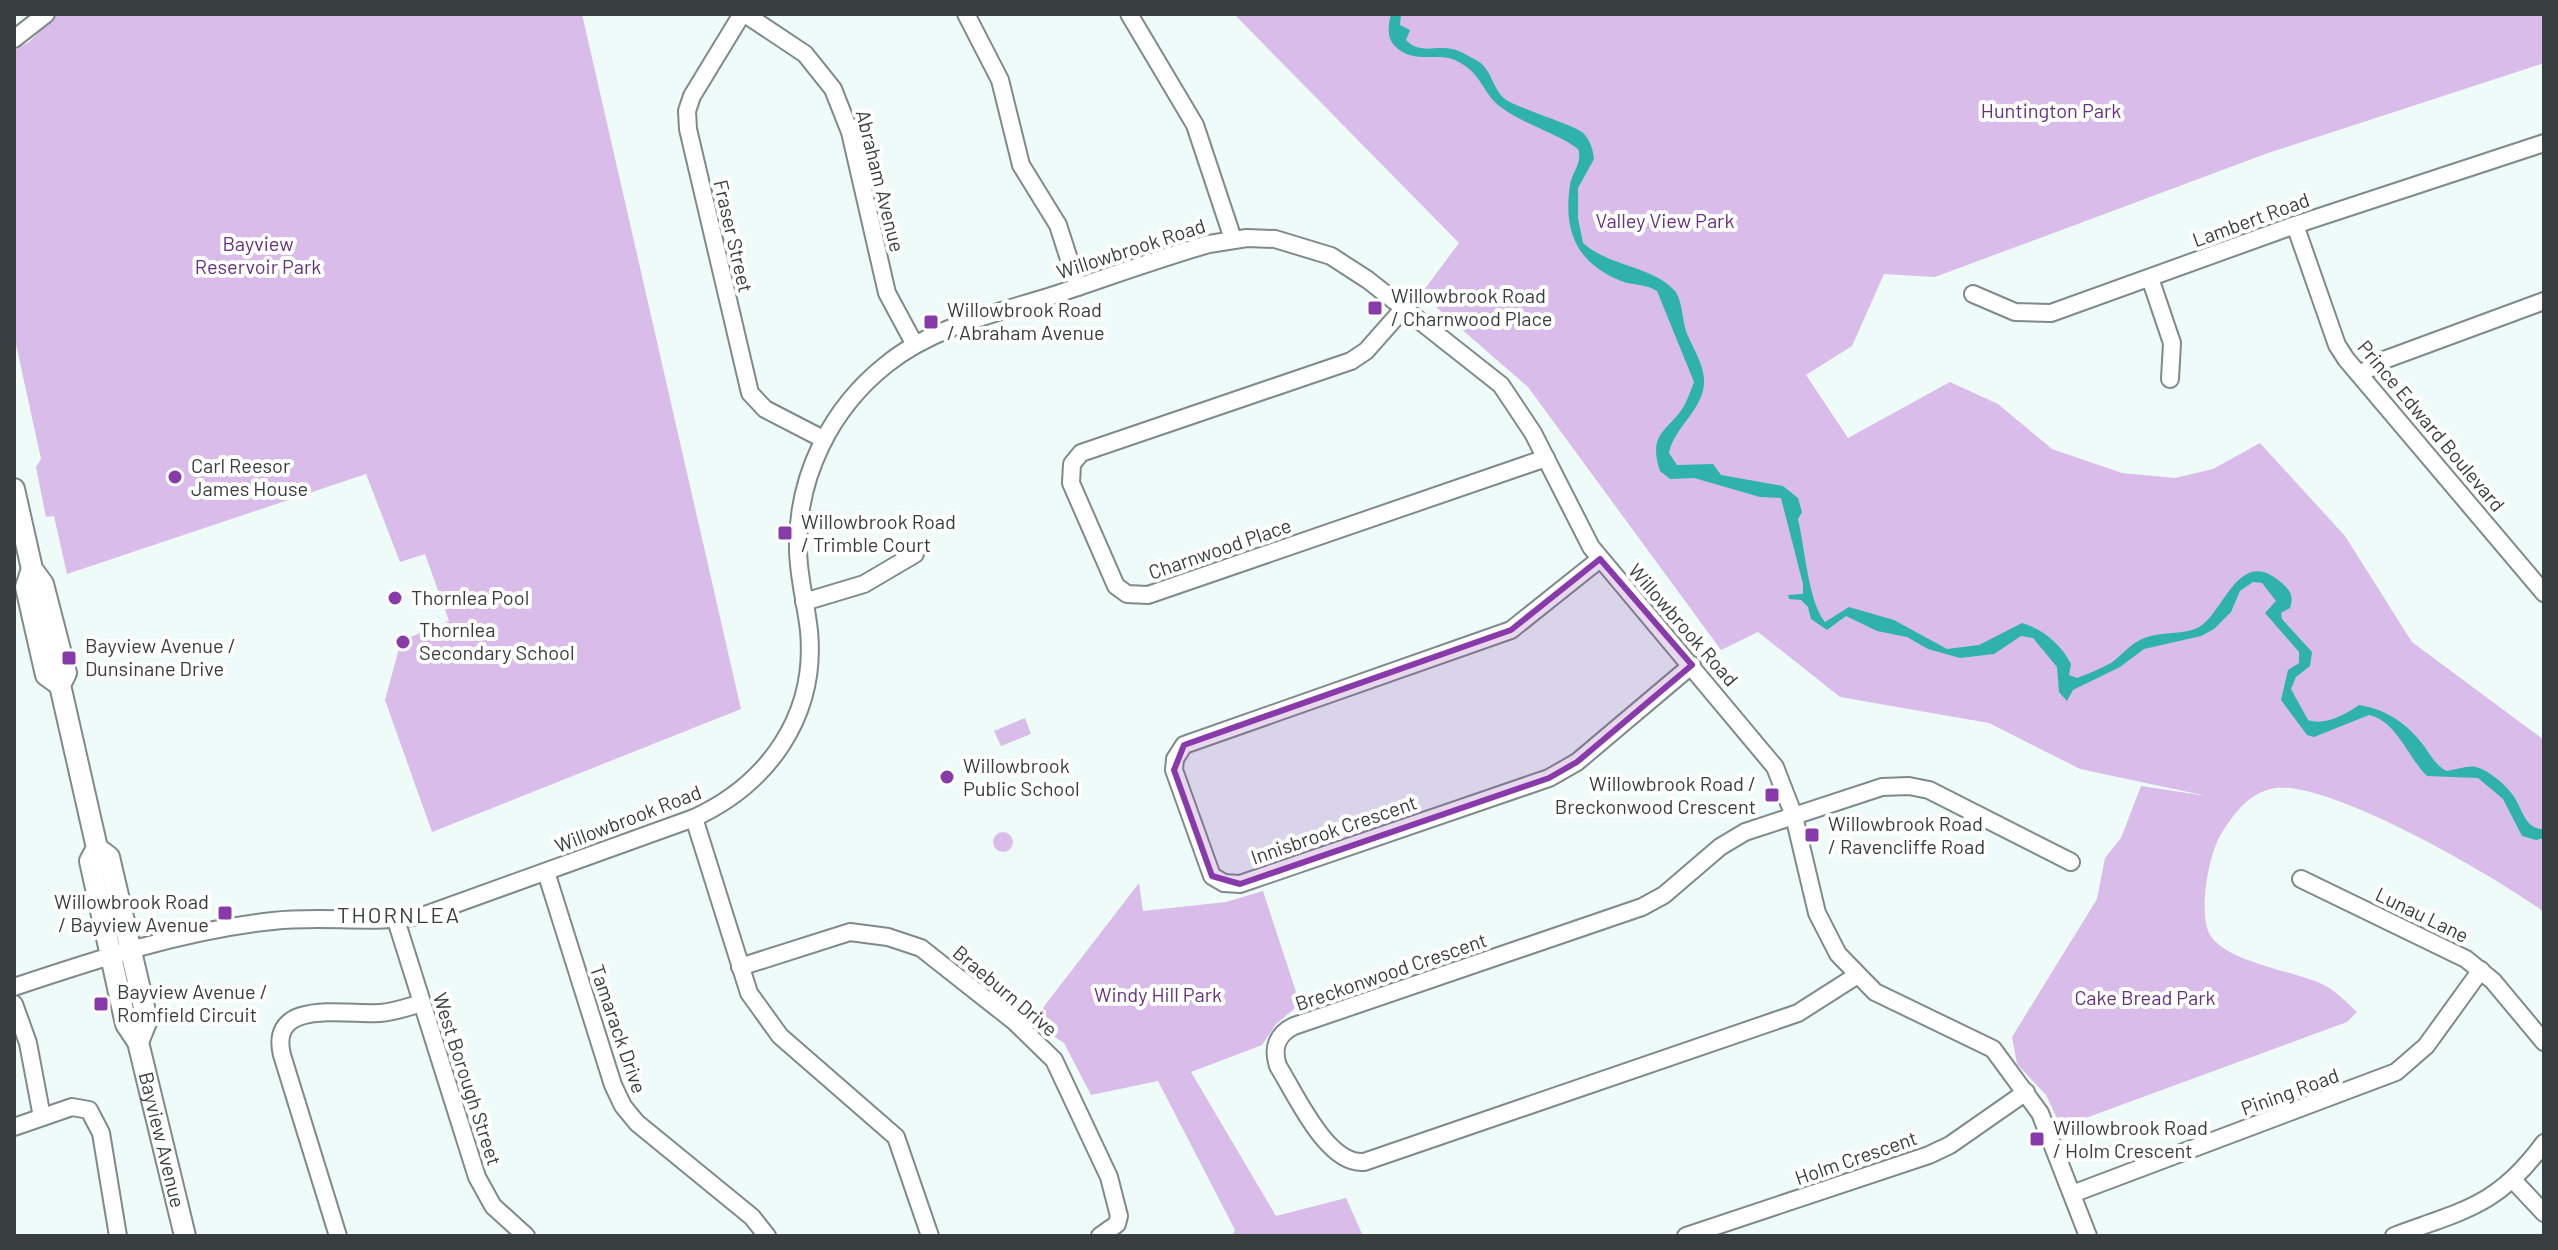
<svg xmlns="http://www.w3.org/2000/svg" width="2558" height="1250" font-family="Barlow,sans-serif">
  <style>
    .green { fill: #dabceb }
    .water { fill: #2eb2ab }
    .lines { fill: none; stroke-linecap: round; stroke-linejoin: round }
    .minor-casing { stroke: #7f8a89; stroke-width: 20 }
    .major-casing { stroke: #7f8a89; stroke-width: 24 }
    .minor { stroke: #fff; stroke-width: 16 }
    .major { stroke: #fff; stroke-width: 20 }
    .marked { fill: #883aab; fill-opacity: 0.2; stroke: #883aab; stroke-width: 6; stroke-linejoin: round }
    .poi-dot { fill: #883aab; stroke: #fff; stroke-width: 3 }
    .labels { text-anchor: middle; stroke-width: 8; stroke-linejoin: round; paint-order: stroke }
    .park-label { font-size: 20px; fill: #672f81; stroke: #fff }
    .street-label { font-size: 20px; fill: #383d3d; stroke: #fff }
    .poi-label { font-size: 20px; fill: #383d3d; stroke: #fff; text-anchor: start }
    .neighbourhood-label { font-size: 22px; letter-spacing: 2px; fill: #383d3d; stroke: #fff }
  </style>
  <rect width="100%" height="100%" fill="#eefbf9"/>
  <!-- green -->
  <g class="green">
    <polygon points="57,14 582,14 741,709 432,832 385,700 401,641 449,621 425,554 400,562 366,474 67,574 54,516 46,517 36,467 41,459 14,335 14,50 29,42"/>
    <path d="M1234,14H2544V63L2268,153L1935,277L1884,274L1852,346L1806,375L1848,438L1950,382L1998,404L2052,449L2122,473L2175,478L2213,469L2260,443L2345,536L2412,642L2544,740V912C2494,876 2333,782 2276,788C2249,791 2231,817 2219,838C2208,858 2199,912 2209,933C2223,962 2296,971 2324,985C2336,991 2347,1003 2357,1012L2347,1022L2061,1127L2046,1095L2017,1064L2012,1037L2097,899L2105,858L2121,838L2141,786L2207,796L2080,769L1989,723L1840,697L1758,632L1721,650L1528,387L1421,294L1459,243Z"/>
    <polygon points="1025,718 1031,734 1001,746 994,731"/>
    <circle cx="1003" cy="842" r="10"/>
    <polygon points="1139,883 1143,911 1226,902 1263,891 1300,1004 1276,1024 1262,1045 1191,1072 1276,1216 1346,1198 1363,1236 1232,1236 1235,1230 1158,1081 1091,1095 1064,1043 1032,1022"/>
  </g>
  <!-- water -->
  <path class="water" d="M1391,14H1401L1400,25L1410,30L1406,40C1421,55 1435,45 1452,49C1459,50 1468,56 1474,59C1494,68 1491,91 1508,101C1522,109 1576,126 1582,132C1590,139 1593,149 1594,159L1578,188V218L1583,243C1608,266 1652,266 1674,290C1683,299 1682,324 1688,336C1694,350 1705,367 1704,383C1703,410 1674,427 1669,453L1677,465L1713,464L1721,475L1783,486L1798,498L1802,512L1798,519C1805,548 1808,601 1825,622L1849,607L1894,620L1947,649L1979,645L2022,623C2043,629 2061,644 2071,664L2069,675L2077,678C2088,674 2100,669 2111,663C2121,656 2129,645 2140,640C2157,631 2178,635 2195,629C2224,619 2237,539 2285,586C2292,593 2293,598 2290,608L2281,613L2282,619L2312,652L2310,666L2296,677L2291,689L2308,720C2324,726 2345,715 2359,705C2386,709 2408,724 2424,746C2431,756 2435,764 2446,771C2454,770 2469,765 2476,767C2488,770 2505,784 2512,794C2522,806 2524,830 2544,829V838L2536,840L2522,836L2503,799L2478,778L2427,776C2409,759 2396,720 2369,715L2314,737L2307,735L2281,700L2288,670L2299,663V652L2265,613L2276,601L2262,583L2253,582L2240,591L2231,612L2214,629L2201,636L2144,649L2120,667L2073,690L2067,701L2059,692L2057,667L2033,638L2021,636L1994,654L1960,658L1928,649L1907,637L1877,631L1846,616L1827,630L1811,619L1808,607L1801,600L1789,599L1788,595L1803,594V584L1781,498L1760,497L1694,478L1670,479L1660,471C1647,432 1669,431 1684,406C1688,398 1691,390 1694,382L1657,291C1644,283 1634,286 1621,281C1577,263 1563,232 1570,185C1572,171 1583,163 1578,149C1555,132 1525,125 1502,108C1481,93 1484,74 1455,60C1437,52 1415,64 1397,48C1386,39 1388,26 1391,14Z"/>
  <g class="lines">
    <!-- minor casing -->
    <g class="minor-casing">
      <g id="minor">
        <polyline points="742,14 692,96 687,111 688,129 750,393 765,409 823,439"/>
        <polyline points="745,14 805,54 833,89 850,132 887,293 915,345"/>
        <polyline points="966,14 1000,80 1021,165 1058,225 1078,287"/>
        <polyline points="1129,14 1195,125 1233,239"/>
        <polyline points="14,39 46,14"/>
        <polyline points="2295,225 2337,345 2346,359 2544,593"/>
        <polyline points="2150,278 2172,343 2170,379"/>
        <polyline points="1973,294 2015,312 2051,313 2295,225 2544,143"/>
        <polyline points="1404,308 1366,351 1351,361 1081,453 1072,464 1071,483 1116,586 1127,594 1148,595 1546,458"/>
        <polyline points="2360,374 2384,360 2544,301"/>
        <polyline points="1600,559 1511,630 1184,745 1175,759 1174,770 1212,876 1224,883 1240,884 1549,778 1577,762 1692,665"/>
        <polyline points="804,602 864,584 915,554"/>
        <polyline points="694,818 749,993 780,1036 896,1137 930,1236"/>
        <polyline points="546,872 613,1085 623,1106 637,1123 752,1217 767,1236"/>
        <polyline points="2301,879 2466,959 2493,981 2544,1042"/>
        <polyline points="396,920 477,1177 493,1206 526,1236"/>
        <polyline points="740,967 850,932 888,937 921,948 1015,1022 1054,1060 1109,1177 1119,1216 1117,1224 1100,1236"/>
        <path d="M1856,976L1798,1013L1364,1162C1327,1165 1296,1095 1278,1066C1272,1048 1277,1034 1294,1026L1642,907L1664,895L1720,847L1745,832L1882,787L1909,786L1929,790L2071,862"/>
        <path d="M14,987C98,959 185,930 273,921C324,915 375,925 425,915L694,818C768,784 817,716 809,631C806,603 798,576 798,548C797,476 831,408 887,364C934,326 998,313 1054,295C1105,278 1157,259 1209,244L1247,238L1275,239L1331,256L1368,280L1501,385L1533,433L1591,547L1775,767L1794,816L1817,913L1838,954L1875,992L1993,1049L2040,1113L2088,1236"/>
        <polyline points="14,1004 28,1043 42,1117"/>
        <polyline points="14,1127 72,1107 89,1110 101,1133 118,1236"/>
        <polyline points="2514,1181 2544,1213"/>
        <polyline points="2072,1194 2396,1072 2426,1046 2481,970"/>
        <path d="M338,1236L282,1055C268,998 346,1015 380,1013C394,1012 408,1007 422,1003"/>
        <polyline points="1686,1236 1929,1155 1950,1145 2026,1092"/>
        <path d="M2394,1236C2464,1210 2498,1206 2544,1143"/>
      </g>
    </g>
    <!-- major casing -->
    <g class="major-casing">
      <g id="major">
        <polyline points="14,489 32,569 43,584 66,673 60,685 97,848 109,857 147,1020 138,1042"/>
        <polyline points="32,569 26,587 46,675 60,685"/>
        <path id="s1" d="M97,848L90,861L126,1024L138,1042L185,1236"/>
      </g>
    </g>
    <!-- minor -->
    <use href="#minor" class="minor"/>
    <!-- major -->
    <use href="#major" class="major"/>
  </g>
  <!-- marked area -->
  <path class="marked" d="M1600,559L1692,665L1577,762L1549,778L1240,884L1212,876L1174,770L1184,745L1511,630Z"/>
  <!-- markers -->
  <g class="poi-dot">
    <rect x="1367" y="300" width="16" height="16" rx="4"/>
    <rect x="923" y="314" width="16" height="16" rx="4"/>
    <circle cx="175" cy="477" r="8"/>
    <rect x="777" y="525" width="16" height="16" rx="4"/>
    <circle cx="395" cy="598" r="8"/>
    <circle cx="403" cy="642" r="8"/>
    <rect x="61" y="650" width="16" height="16" rx="4"/>
    <circle cx="947" cy="777" r="8"/>
    <rect x="1764" y="787" width="16" height="16" rx="4"/>
    <rect x="1804" y="827" width="16" height="16" rx="4"/>
    <rect x="217" y="905" width="16" height="16" rx="4"/>
    <rect x="93" y="996" width="16" height="16" rx="4"/>
    <rect x="2029" y="1131" width="16" height="16" rx="4"/>
  </g>
  <g class="labels">
    <!-- park labels -->
    <g class="park-label">
      <text x="2051" y="118">Huntington Park</text>
      <text x="1665" y="228">Valley View Park</text>
      <text x="258" y="251">Bayview<tspan x="258" dy="23">Reservoir Park</tspan></text>
      <text x="1158" y="1002">Windy Hill Park</text>
      <text x="2145" y="1005">Cake Bread Park</text>
    </g>
    <!-- street labels -->
    <g class="street-label">
      <text transform="translate(880 181) rotate(76)" y="7">Abraham Avenue</text>
      <text transform="translate(2251 220) rotate(-20)" y="7">Lambert Road</text>
      <text transform="translate(733 236) rotate(77)" y="7">Fraser Street</text>
      <text transform="translate(1131 249) rotate(-18)" y="7">Willowbrook Road</text>
      <text transform="translate(2431 426) rotate(50)" y="7">Prince Edward Boulevard</text>
      <text transform="translate(1220 549) rotate(-19)" y="7">Charnwood Place</text>
      <text transform="translate(1683 625) rotate(49)" y="7">Willowbrook Road</text>
      <text transform="translate(628 819) rotate(-21)" y="7">Willowbrook Road</text>
      <text transform="translate(1334 830) rotate(-19)" y="7">Innisbrook Crescent</text>
      <text transform="translate(2422 915) rotate(26)" y="7">Lunau Lane</text>
      <text transform="translate(1391 972) rotate(-19)" y="7">Breckonwood Crescent</text>
      <text transform="translate(1005 991) rotate(40)" y="7">Braeburn Drive</text>
      <text transform="translate(618 1029) rotate(71)" y="7">Tamarack Drive</text>
      <text transform="translate(467 1079) rotate(72)" y="7">West Borough Street</text>
      <text transform="translate(2290 1092) rotate(-20)" y="7">Pining Road</text>
      <text dy="7" stroke="none"><textPath href="#s1" startOffset="304">Bayview Avenue</textPath></text>
      <text transform="translate(1856 1158) rotate(-19)" y="7">Holm Crescent</text>
    </g>
    <!-- poi labels -->
    <g class="poi-label">
      <text x="1391" y="303">Willowbrook Road<tspan x="1391" dy="23">/ Charnwood Place</tspan></text>
      <text x="947" y="317">Willowbrook Road<tspan x="947" dy="23">/ Abraham Avenue</tspan></text>
      <text x="191" y="473">Carl Reesor<tspan x="191" dy="23">James House</tspan></text>
      <text x="801" y="529">Willowbrook Road<tspan x="801" dy="23">/ Trimble Court</tspan></text>
      <text x="411" y="605">Thornlea Pool</text>
      <text x="419" y="637">Thornlea<tspan x="419" dy="23">Secondary School</tspan></text>
      <text x="85" y="653">Bayview Avenue /<tspan x="85" dy="23">Dunsinane Drive</tspan></text>
      <text x="963" y="773">Willowbrook<tspan x="963" dy="23">Public School</tspan></text>
      <text x="1756" y="791" text-anchor="end">Willowbrook Road /<tspan x="1756" dy="23">Breckonwood Crescent</tspan></text>
      <text x="1828" y="831">Willowbrook Road<tspan x="1828" dy="23">/ Ravencliffe Road</tspan></text>
      <text x="209" y="909" text-anchor="end">Willowbrook Road<tspan x="209" dy="23">/ Bayview Avenue</tspan></text>
      <text x="117" y="999">Bayview Avenue /<tspan x="117" dy="23">Romfield Circuit</tspan></text>
      <text x="2053" y="1135">Willowbrook Road<tspan x="2053" dy="23">/ Holm Crescent</tspan></text>
    </g>
    <!-- neighbourhood labels -->
    <g class="neighbourhood-label">
      <text x="399" y="923">THORNLEA</text>
    </g>
  </g>
  <!-- border -->
  <rect width="2558" height="1250" fill="none" stroke="#383d3d" stroke-width="32"/>
</svg>
